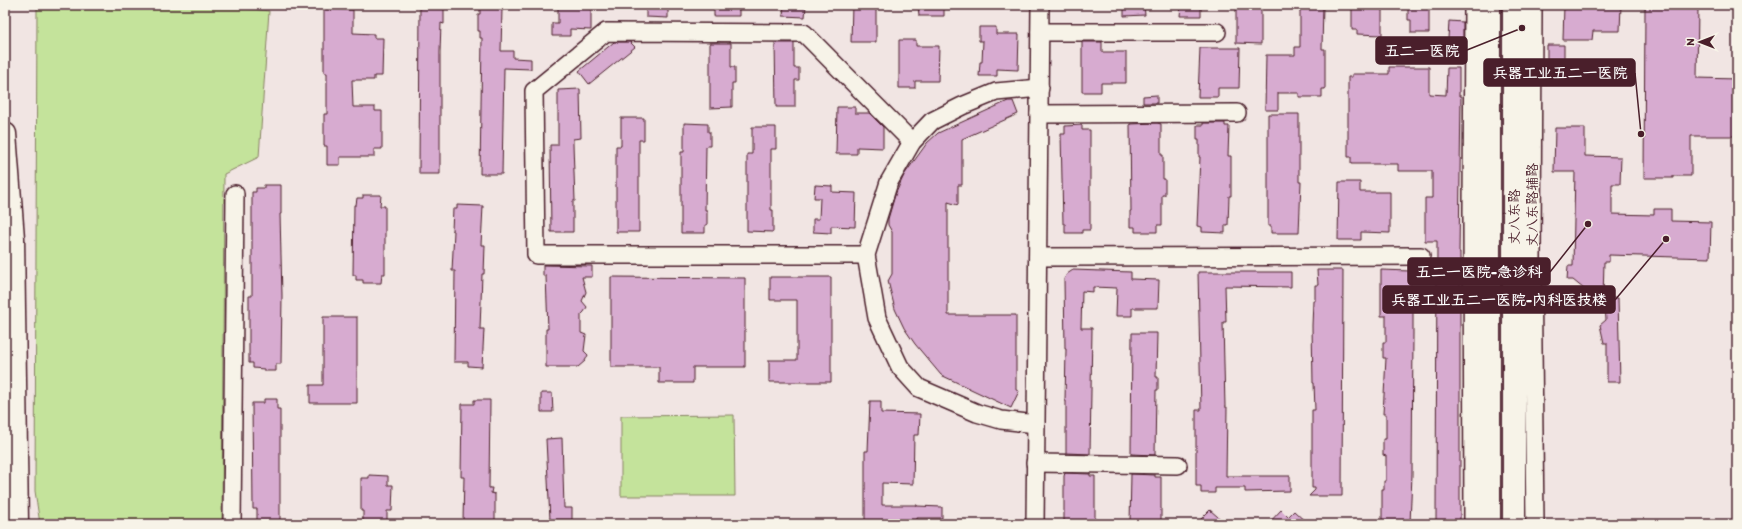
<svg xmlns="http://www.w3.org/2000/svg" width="1742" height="529" font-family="Itim,'LXGW WenKai TC',sans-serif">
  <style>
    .green { fill: #c4e39b; stroke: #878163 }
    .building { fill: #d7abd0; stroke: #4a1f2b }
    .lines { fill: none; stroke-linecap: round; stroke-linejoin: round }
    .minor-casing { stroke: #4a1f2b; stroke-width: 20 }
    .secondary-casing { stroke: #4a1f2b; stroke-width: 25 }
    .primary-casing { stroke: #4a1f2b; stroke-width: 25 }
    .minor { stroke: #f7f3e8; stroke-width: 17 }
    .secondary { stroke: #f7f3e8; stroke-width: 22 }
    .primary { stroke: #f7f3e8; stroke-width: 22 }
    .labels { text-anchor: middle; stroke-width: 3; stroke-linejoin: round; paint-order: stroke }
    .street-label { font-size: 14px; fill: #4a1f2b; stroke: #f7f3e8 }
    .leader { fill: none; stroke: #4a1f2b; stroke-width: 1.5 }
    .callout-dot { fill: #4a1f2b; stroke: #f7f3e8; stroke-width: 1.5 }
    .callout { fill: #4a1f2b; stroke: #4a1f2b; stroke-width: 1.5 }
    .callout-label { font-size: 15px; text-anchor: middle; font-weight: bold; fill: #fff }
  </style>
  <rect width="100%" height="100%" fill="#f1e5e3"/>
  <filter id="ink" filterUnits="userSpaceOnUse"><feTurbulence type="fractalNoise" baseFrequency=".025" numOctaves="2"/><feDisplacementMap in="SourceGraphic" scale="8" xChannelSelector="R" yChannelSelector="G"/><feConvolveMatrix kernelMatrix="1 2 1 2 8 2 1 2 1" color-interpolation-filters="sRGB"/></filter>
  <g filter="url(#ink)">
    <!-- green -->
    <g class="green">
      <polygon points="37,5 217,5 269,11 259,157 224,174 222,524 40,524 35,491"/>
      <polygon points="734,415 735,496 621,496 621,416"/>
    </g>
    <!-- building -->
    <g class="building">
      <polygon points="420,5 441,5 440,7 444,7 444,24 441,23 440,52 440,174 419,174"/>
      <polygon points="558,5 591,5 591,30 570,29 570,36 552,36 552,23 558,23"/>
      <polygon points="646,5 668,5 668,18 646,17"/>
      <rect x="714" y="5" width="25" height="11"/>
      <polygon points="784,5 806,5 805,17 783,16"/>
      <polygon points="852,5 876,5 876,42 851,42"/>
      <polygon points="918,5 944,5 944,16 919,16"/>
      <polygon points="1124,5 1144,5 1145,15 1124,16"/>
      <polygon points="1181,5 1201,5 1201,16 1180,16"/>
      <polygon points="1236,5 1261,5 1261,44 1236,43"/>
      <polygon points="1300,5 1323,5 1322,49 1325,49 1325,89 1322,89 1322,97 1299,97 1299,93 1278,93 1278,110 1265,110 1266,55 1295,55 1295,47 1300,47"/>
      <polygon points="1352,5 1382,5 1382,35 1357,34 1357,30 1352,30"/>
      <polygon points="1408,5 1429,5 1429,33 1411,33 1411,20 1408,20"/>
      <polygon points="1564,5 1621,5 1620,31 1593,31 1592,40 1563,40"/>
      <polygon points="480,7 502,8 501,51 513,51 513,58 531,59 531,69 504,68 502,174 480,174 482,38 480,38 480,31 478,31 478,14 480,14"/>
      <polygon points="1645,7 1698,7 1697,78 1737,79 1737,136 1691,136 1691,176 1673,176 1673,178 1644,178"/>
      <polygon points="324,9 353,10 353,33 374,34 374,38 383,38 382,76 374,76 374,80 352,80 353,107 375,107 375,111 382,111 382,149 374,149 374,157 340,157 340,165 327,165 327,146 324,146 324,114 327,114 327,73 324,73"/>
      <polygon points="1449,21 1463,22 1463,39 1448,39"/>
      <polygon points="979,27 996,27 996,34 1019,34 1018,70 997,69 997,76 979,76 980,62 982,62 983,41 979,41"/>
      <polygon points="899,40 916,40 916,46 939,46 938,81 915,81 915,88 899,88"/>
      <polygon points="614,42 630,42 635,47 589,84 579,71"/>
      <polygon points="1082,42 1102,42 1102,52 1126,52 1126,83 1101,83 1101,92 1082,92"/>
      <polygon points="710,43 731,43 731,67 735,67 735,83 732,83 732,107 710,108"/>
      <polygon points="775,43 794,43 794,68 799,68 799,80 795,80 795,107 776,107"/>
      <polygon points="1547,45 1564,45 1564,61 1547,62"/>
      <polygon points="1200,48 1240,48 1239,88 1218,88 1218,97 1198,97"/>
      <polygon points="1389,67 1429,67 1429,94 1446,95 1447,68 1459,68 1459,96 1461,96 1459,252 1460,252 1460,524 1436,524 1437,241 1425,241 1425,198 1432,198 1432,171 1398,171 1398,164 1351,164 1351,157 1348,157 1348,77 1352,77 1352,74 1389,74"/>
      <polygon points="580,89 581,138 573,139 573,144 575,201 573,201 573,232 551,232 550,145 558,145 558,90"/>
      <polygon points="1157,95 1157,103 1143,103 1143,96"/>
      <polygon points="1008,101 1013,101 1018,114 962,139 962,185 958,185 958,205 948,202 948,315 1016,315 1016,390 1019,391 1011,408 941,375 915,344 904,328 895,309 888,281 892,274 892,232 888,225 888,219 895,195 904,175 927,143 938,133"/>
      <polygon points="837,107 855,107 855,113 869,113 883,127 883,148 857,147 857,154 836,154"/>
      <polygon points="1268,114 1299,114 1299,182 1301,182 1299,233 1271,233 1271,226 1268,226"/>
      <polygon points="621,118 644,118 644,140 639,140 639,232 616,232 616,146 621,146"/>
      <polygon points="684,123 708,124 708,132 710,132 710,146 706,146 705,210 707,210 707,225 705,225 705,233 681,233 681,152 684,152"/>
      <polygon points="1157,123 1161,124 1161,155 1163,155 1163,179 1165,179 1165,195 1162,195 1162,225 1157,225 1157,232 1135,232 1135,227 1130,227 1130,211 1131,211 1130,124"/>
      <polygon points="1203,123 1225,123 1225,126 1229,126 1228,156 1231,156 1231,196 1229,196 1228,225 1225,225 1225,233 1202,232 1202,227 1197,226 1200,157 1199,157 1199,140 1197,140 1197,125 1203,125"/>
      <polygon points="1082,125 1082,130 1090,130 1090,230 1082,230 1082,233 1065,233 1065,224 1063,224 1061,134 1065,134 1065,126"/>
      <polygon points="752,127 776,127 776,149 771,149 771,210 773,210 773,232 747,231 747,154 752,154"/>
      <polygon points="1555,128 1585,128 1585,156 1621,157 1620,184 1612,184 1612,214 1654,215 1654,209 1671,209 1671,221 1711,222 1710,258 1609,255 1609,262 1604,262 1603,298 1618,298 1620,382 1607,382 1607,343 1604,343 1600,325 1606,320 1605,306 1573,280 1567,280 1568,266 1573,266 1575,172 1554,172"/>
      <polygon points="1339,182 1360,182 1360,192 1390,192 1390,233 1361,232 1361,240 1338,240"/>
      <polygon points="264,185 281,185 281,214 280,214 282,296 281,364 276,364 276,371 264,371 264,369 253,368 253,363 249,363 249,296 252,296 252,192 256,192 256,188 264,188"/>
      <polygon points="815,185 832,186 832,192 856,193 855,227 831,226 831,233 813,232 813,219 819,219 820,198 814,198"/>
      <polygon points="363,195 381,195 380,206 385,206 385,274 382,274 381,283 363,283 363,280 356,280 356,275 353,275 354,205 356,205 357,198 363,198"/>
      <polygon points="457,205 483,206 481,245 485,245 484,274 482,274 480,329 484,329 482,367 468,366 468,362 454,362 455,271 452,271 454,231 452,230 453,209 457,209"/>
      <polygon points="543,265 592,266 592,277 582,277 586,292 582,301 587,307 584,312 581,315 581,333 586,335 584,351 588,355 585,361 578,367 546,367 546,329 548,329 546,276 543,276"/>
      <polygon points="1073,270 1131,272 1131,279 1159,280 1158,308 1132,308 1132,316 1116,316 1117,288 1093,287 1093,292 1082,291 1081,328 1092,328 1090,454 1066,453 1066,401 1065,401 1066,349 1065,349 1064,279 1067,274"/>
      <polygon points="1317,270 1343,270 1342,496 1309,496 1315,490 1315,488 1312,488 1312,410 1315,410 1314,383 1313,383 1312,326 1313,301 1315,301 1315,285 1318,285"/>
      <polygon points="1381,270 1410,271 1410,308 1413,308 1413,334 1412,474 1410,524 1382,524 1382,489 1384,489 1384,481 1386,481 1386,456 1383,455 1383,439 1386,439 1386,414 1383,414 1386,358 1383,358 1383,342 1386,342 1386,316 1381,316"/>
      <polygon points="1198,272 1291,272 1291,287 1225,286 1226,322 1223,322 1225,407 1227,407 1226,476 1290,476 1290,491 1245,492 1245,488 1215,488 1215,493 1201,493 1201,486 1196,486 1196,410 1201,410"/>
      <polygon points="611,277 745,278 745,367 693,367 693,383 659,383 659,367 611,367"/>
      <polygon points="770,277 831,277 831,382 769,382 769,360 797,360 797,300 770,300"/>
      <polygon points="323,317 357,317 357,403 310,403 310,385 323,385"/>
      <polygon points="1132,333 1157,333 1156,377 1158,377 1158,390 1156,390 1155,455 1131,454"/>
      <polygon points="541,393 552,393 553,412 541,412"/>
      <polygon points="264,399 277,399 277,409 280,409 280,524 257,524 257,509 253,509 252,403 264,403"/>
      <polygon points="474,400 490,400 489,488 492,488 491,493 495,494 495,522 492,522 492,524 470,524 470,521 463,521 464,477 461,477 462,404 474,404"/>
      <polygon points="870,401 881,401 881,413 920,414 919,435 914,435 913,484 882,483 882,505 917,505 917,506 942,507 942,518 917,518 917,523 865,524 865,451 868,451"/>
      <polygon points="562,438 564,508 572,508 572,520 550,520 546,439"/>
      <polygon points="1065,473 1090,474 1090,476 1095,476 1095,524 1064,524 1064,476"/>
      <polygon points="1131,474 1155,475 1155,477 1161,477 1161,524 1130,524"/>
      <polygon points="369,475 388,476 388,485 393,485 392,511 387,511 387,524 363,524 363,511 361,511 361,478 369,478"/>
      <polygon points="1210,510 1226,524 1196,524"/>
      <polygon points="1281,510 1288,517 1294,511 1308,524 1268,524"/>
    </g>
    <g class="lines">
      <!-- minor casing -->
      <g class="minor-casing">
        <g id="minor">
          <polyline points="1533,5 1532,261 1535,524"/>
          <polyline points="1040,32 1217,32"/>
          <polyline points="1039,114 1237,113"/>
          <polyline points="866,255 536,255 534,91 606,32 804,33 912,142"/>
          <polyline points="1038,257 1421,256"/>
          <polyline points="1036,424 1001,420 977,413 919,388 900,367 877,318 866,255 889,182 912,142 932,121 962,106 996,92 1040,88"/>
          <polyline points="1035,463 1178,465"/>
          <polyline points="232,524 235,194"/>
          <polyline points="1035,524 1040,5"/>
          <polyline points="1473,524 1472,211 1473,5"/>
        </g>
      </g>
      <!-- secondary casing -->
      <g class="secondary-casing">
        <polyline id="secondary" points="5,134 13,238 17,524"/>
      </g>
      <!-- primary casing -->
      <g class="primary-casing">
        <g id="primary">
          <polyline points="1514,5 1514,524"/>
          <polyline points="1489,524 1489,5"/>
        </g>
      </g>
      <!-- minor -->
      <use href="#minor" class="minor"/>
      <!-- secondary -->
      <use href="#secondary" class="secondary"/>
      <!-- primary -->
      <use href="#primary" class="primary"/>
    </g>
  </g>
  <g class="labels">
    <!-- street labels -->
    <g class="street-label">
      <text transform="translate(1532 205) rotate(-90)" y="5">丈八东路辅路</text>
      <text transform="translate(1514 217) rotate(-90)" y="5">丈八东路</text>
    </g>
  </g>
  <!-- callouts -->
  <path class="leader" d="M1522 28L1467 50M1641 134L1635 73M1588 224L1550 272M1666 239L1615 300"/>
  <g class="callout-dot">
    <circle cx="1522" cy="28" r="4"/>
    <circle cx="1641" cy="134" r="4"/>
    <circle cx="1588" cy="224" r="4"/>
    <circle cx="1666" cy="239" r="4"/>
  </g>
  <g class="callout">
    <rect x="1376" y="37" width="91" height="27" rx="4"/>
    <rect x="1484" y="59" width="151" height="27" rx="4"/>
    <rect x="1408" y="258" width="142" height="27" rx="4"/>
    <rect x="1383" y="286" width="232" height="27" rx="4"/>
  </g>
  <g class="callout-label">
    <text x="1422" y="56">五二一医院</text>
    <text x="1560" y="78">兵器工业五二一医院</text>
    <text x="1479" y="277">五二一医院-急诊科</text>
    <text x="1499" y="305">兵器工业五二一医院-内科医技楼</text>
  </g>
  <!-- margin -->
  <rect width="1742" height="529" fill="none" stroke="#f7f3e8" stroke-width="20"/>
  <rect x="10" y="10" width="1722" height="509" fill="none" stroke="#4a1f2b" stroke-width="1.5" filter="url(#ink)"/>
  <!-- north arrow -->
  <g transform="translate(1700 42) rotate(270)" stroke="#f7f3e8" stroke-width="3" paint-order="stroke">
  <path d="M0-3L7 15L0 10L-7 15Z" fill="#4a1f2b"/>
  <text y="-6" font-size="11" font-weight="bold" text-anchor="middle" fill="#4a1f2b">N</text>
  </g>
</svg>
